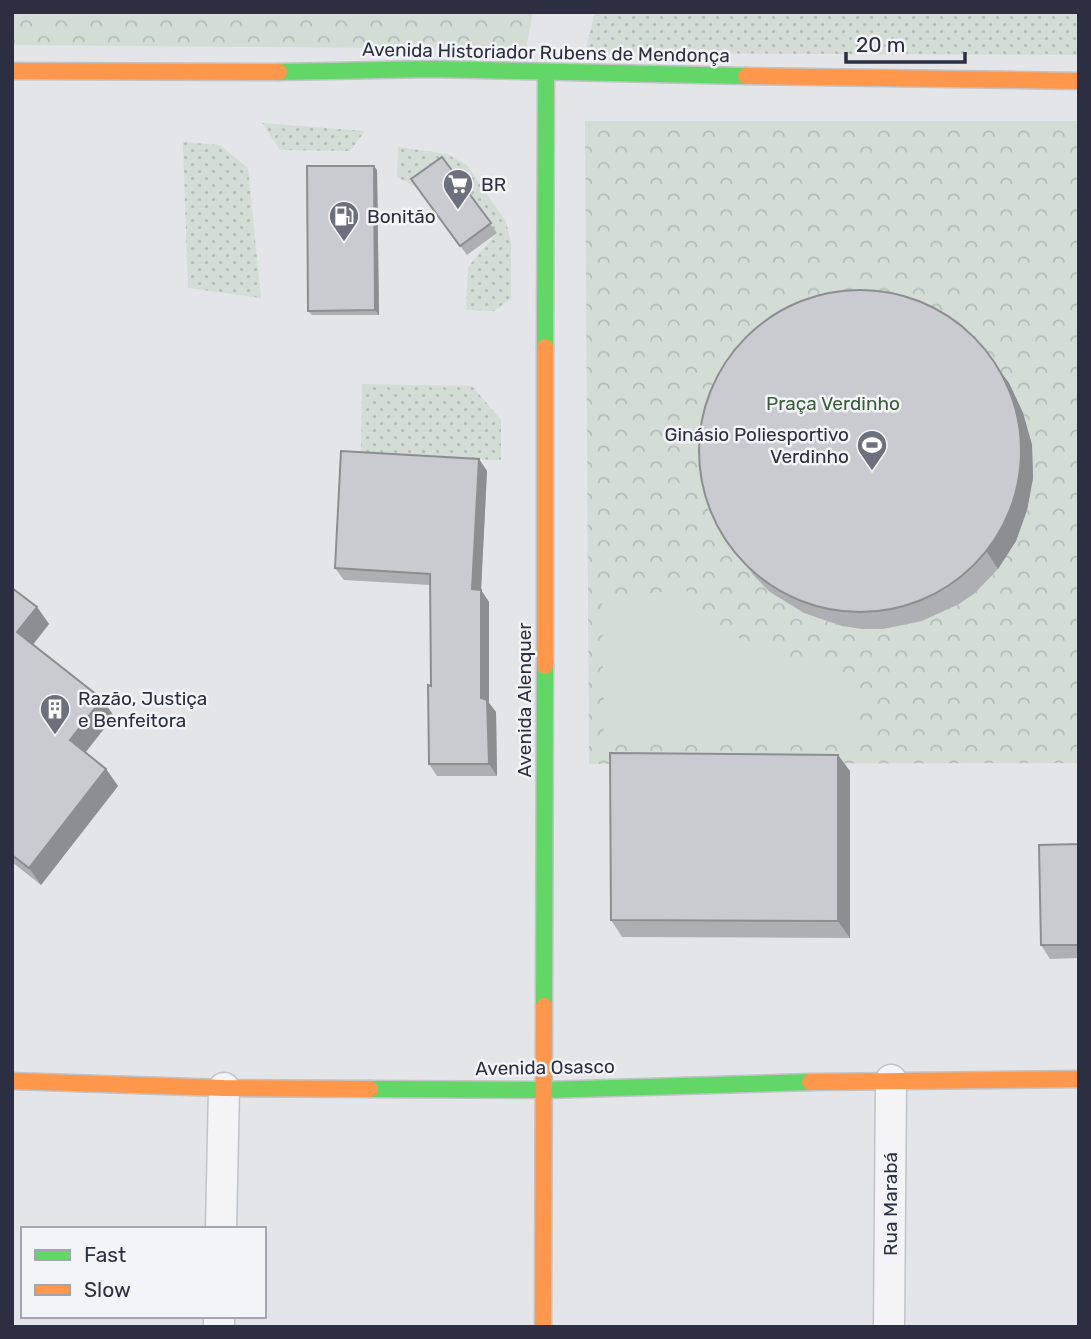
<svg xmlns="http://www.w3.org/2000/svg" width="1091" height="1339" font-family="Rubik,sans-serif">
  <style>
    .grass { fill: url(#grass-dots) }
    .park { fill: url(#park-crowns) }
    .garden { fill: #d3dcd5 }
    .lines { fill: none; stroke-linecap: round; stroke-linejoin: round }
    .street-casing { stroke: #c2c3c7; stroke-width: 33 }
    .fast-casing { stroke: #c2c3c7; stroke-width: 19 }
    .slow-casing { stroke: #c2c3c7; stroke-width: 19 }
    .street { stroke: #f4f4f6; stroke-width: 30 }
    .fast { stroke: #63d668; stroke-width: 16 }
    .slow { stroke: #ff974d; stroke-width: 16 }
    .wall { fill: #aeafb3 }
    .shaded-wall { fill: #8d8e92 }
    .building { fill: #cacbd0; stroke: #8d8e92; stroke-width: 2 }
    .labels { text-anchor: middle; stroke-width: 5; stroke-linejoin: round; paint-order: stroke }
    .street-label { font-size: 19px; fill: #2c2f41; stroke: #f3f4f8 }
    .poi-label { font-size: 19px; fill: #2c2f41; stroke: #f3f4f8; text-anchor: start }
    .park-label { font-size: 19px; fill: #3a5c3b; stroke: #f3f4f8 }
  </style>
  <defs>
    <pattern id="grass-dots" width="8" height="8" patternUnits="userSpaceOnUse" patternTransform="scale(1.75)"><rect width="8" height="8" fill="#d3dcd5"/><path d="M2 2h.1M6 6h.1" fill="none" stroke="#b5bdb8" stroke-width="1.8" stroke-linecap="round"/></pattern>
    <pattern id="park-crowns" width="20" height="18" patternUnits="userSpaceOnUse" patternTransform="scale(1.75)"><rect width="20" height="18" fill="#d3dcd5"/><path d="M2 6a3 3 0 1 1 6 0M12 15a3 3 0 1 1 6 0" fill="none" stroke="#b5bdb8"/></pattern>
  </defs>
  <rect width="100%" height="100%" fill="#e4e5e9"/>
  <!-- grass -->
  <g class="grass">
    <polygon points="595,12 1079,12 1079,55 585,53"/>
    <polygon points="262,123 365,131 350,151 280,150"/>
    <polygon points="183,142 220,145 248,168 261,298 188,288"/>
    <polygon points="398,147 447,154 467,165 506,222 511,242 511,299 494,311 466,310 468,267 497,233 449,166 418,188 397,177"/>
    <polygon points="362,384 472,386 501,420 501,460 361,457"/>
  </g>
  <!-- park -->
  <g class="park">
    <polygon points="12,12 533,12 526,49 12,45"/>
    <polygon points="585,121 1079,121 1079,763 589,764"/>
  </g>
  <!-- garden -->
  <path class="garden" d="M686,590C695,601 704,614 715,623C754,652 807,663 854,675L857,739L604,740L602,597Z"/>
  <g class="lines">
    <!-- street casing -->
    <g class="street-casing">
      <g id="street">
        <polyline points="221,1229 224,1088"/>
        <polyline points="219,1327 219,1316"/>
        <polyline points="889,1327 891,1080"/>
      </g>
    </g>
    <!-- fast casing -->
    <g class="fast-casing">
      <g id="fast">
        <polyline points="279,72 432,69 746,76"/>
        <polyline points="545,347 546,73"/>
        <polyline points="544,1006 545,666"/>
        <polyline points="370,1089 545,1090 810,1082"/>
      </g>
    </g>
    <!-- slow casing -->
    <g class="slow-casing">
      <g id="slow">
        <polyline points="12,71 279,72"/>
        <polyline points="746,76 1079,81"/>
        <polyline points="545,666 545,347"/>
        <polyline points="12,1081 224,1088 370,1089"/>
        <polyline points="810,1082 1079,1079"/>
        <polyline points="543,1327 544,1006"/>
      </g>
    </g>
    <!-- street -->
    <use href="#street" class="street"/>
    <!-- fast -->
    <use href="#fast" class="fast"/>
    <!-- slow -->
    <use href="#slow" class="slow"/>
  </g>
  <!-- wall -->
  <g class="wall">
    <polygon points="442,157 497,233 467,255 411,179"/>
    <polygon points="377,170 379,315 312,315 308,311"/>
    <polygon points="997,367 1009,383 1023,413 1032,445 1033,478 1027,510 1016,541 998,569 975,593 959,604 922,621 883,629 862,629 842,626 804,613 770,592 755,577 730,545"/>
    <polygon points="479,459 487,471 481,590 489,602 489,703 496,712 497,776 437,776 429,764 431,686 430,585 344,580 335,568"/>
    <polygon points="12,588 37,607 49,624 33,645 114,716 85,752 106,769 118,786 41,885 12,862"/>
    <polygon points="850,771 850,938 622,937 611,920"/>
    <polygon points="1079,844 1079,958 1050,959 1041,945"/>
  </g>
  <!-- shaded-wall -->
  <g class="shaded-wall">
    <polygon points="374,166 377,170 379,315 375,310"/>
    <polygon points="997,367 1009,383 1023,413 1032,445 1033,478 1027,510 1016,541 998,569 987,552"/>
    <polygon points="479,459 487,471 481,590 489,602 489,703 496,712 497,776 489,764 481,698 472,589"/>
    <polygon points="37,607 49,624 29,649 17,632"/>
    <polygon points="102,699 114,716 82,757 70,740"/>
    <polygon points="838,755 850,771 850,938 838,921"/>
    <polygon points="106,769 118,786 41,885 29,868"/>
  </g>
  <!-- building -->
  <g class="building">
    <polygon points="442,157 491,223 460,246 411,179"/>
    <polygon points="307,166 374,166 375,310 308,311"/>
    <circle cx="860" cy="451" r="161"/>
    <polygon points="341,451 479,459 472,589 481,590 481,698 487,700 489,764 429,764 428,685 431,686 430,574 335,568"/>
    <polygon points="12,588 37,607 17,632 102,699 70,740 106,769 29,868 12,855"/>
    <polygon points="610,753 838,755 838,921 611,920"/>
    <polygon points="1079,844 1079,945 1041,945 1039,845"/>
  </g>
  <!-- icons -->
  <defs>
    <g id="supermarket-pin" transform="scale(1.575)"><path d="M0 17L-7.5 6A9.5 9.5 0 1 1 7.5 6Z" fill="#6c6f7c" stroke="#f3f4f8"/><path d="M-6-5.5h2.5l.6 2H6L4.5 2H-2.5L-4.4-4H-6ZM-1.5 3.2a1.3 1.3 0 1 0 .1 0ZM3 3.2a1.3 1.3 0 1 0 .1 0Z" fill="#fff"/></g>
    <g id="fuel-pin" transform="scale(1.575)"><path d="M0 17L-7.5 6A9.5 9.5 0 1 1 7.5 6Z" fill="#6c6f7c" stroke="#f3f4f8"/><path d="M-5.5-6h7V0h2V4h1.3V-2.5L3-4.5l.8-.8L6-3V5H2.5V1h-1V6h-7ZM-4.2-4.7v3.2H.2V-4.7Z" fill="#fff"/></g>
    <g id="stadium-pin" transform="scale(1.575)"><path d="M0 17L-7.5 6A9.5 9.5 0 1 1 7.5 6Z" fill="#6c6f7c" stroke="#f3f4f8"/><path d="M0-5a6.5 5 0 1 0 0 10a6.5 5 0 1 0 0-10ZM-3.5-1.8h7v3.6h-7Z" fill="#fff"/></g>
    <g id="building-pin" transform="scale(1.575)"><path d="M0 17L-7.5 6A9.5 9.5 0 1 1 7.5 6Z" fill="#6c6f7c" stroke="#f3f4f8"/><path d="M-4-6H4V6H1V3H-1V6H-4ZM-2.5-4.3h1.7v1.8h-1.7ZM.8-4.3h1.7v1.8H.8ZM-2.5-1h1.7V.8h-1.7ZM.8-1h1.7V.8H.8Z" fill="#fff"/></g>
  </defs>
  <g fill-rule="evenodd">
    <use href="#supermarket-pin" x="458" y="184"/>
    <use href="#fuel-pin" x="344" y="216"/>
    <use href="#stadium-pin" x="872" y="445"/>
    <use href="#building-pin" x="55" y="709"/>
  </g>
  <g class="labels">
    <!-- street labels -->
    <g class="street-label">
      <text transform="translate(546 52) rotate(1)" y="7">Avenida Historiador Rubens de Mendonça</text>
      <text transform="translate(524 700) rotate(-90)" y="7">Avenida Alenquer</text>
      <text transform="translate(545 1067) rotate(-1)" y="7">Avenida Osasco</text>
      <text transform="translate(890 1204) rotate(-90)" y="7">Rua Marabá</text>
    </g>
    <!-- poi labels -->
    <g class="poi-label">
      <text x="481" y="191">BR</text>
      <text x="367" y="223">Bonitão</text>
      <text x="849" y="441" text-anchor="end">Ginásio Poliesportivo<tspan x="849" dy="22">Verdinho</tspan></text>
      <text x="78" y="705">Razão, Justiça<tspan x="78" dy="22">e Benfeitora</tspan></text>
    </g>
    <!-- park labels -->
    <g class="park-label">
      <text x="833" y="410">Praça Verdinho</text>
    </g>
  </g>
  <!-- border -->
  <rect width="1091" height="1339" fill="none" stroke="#2c2f41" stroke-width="28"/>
  <!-- legend -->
  <rect x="21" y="1227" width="245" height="91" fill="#f3f4f8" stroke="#a3a5af" stroke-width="2"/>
  <rect x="35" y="1250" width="35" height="10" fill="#63d668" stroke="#a3a5af" stroke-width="2"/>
  <text x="84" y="1262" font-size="21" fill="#2c2f41">Fast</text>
  <rect x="35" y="1285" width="35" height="10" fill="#ff974d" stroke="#a3a5af" stroke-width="2"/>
  <text x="84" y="1297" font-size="21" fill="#2c2f41">Slow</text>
  <!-- scale -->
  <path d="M846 52v10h119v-10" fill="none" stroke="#2c2f41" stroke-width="3.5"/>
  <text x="856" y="52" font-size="21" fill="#2c2f41" stroke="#f3f4f8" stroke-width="5" paint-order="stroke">20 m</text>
</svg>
